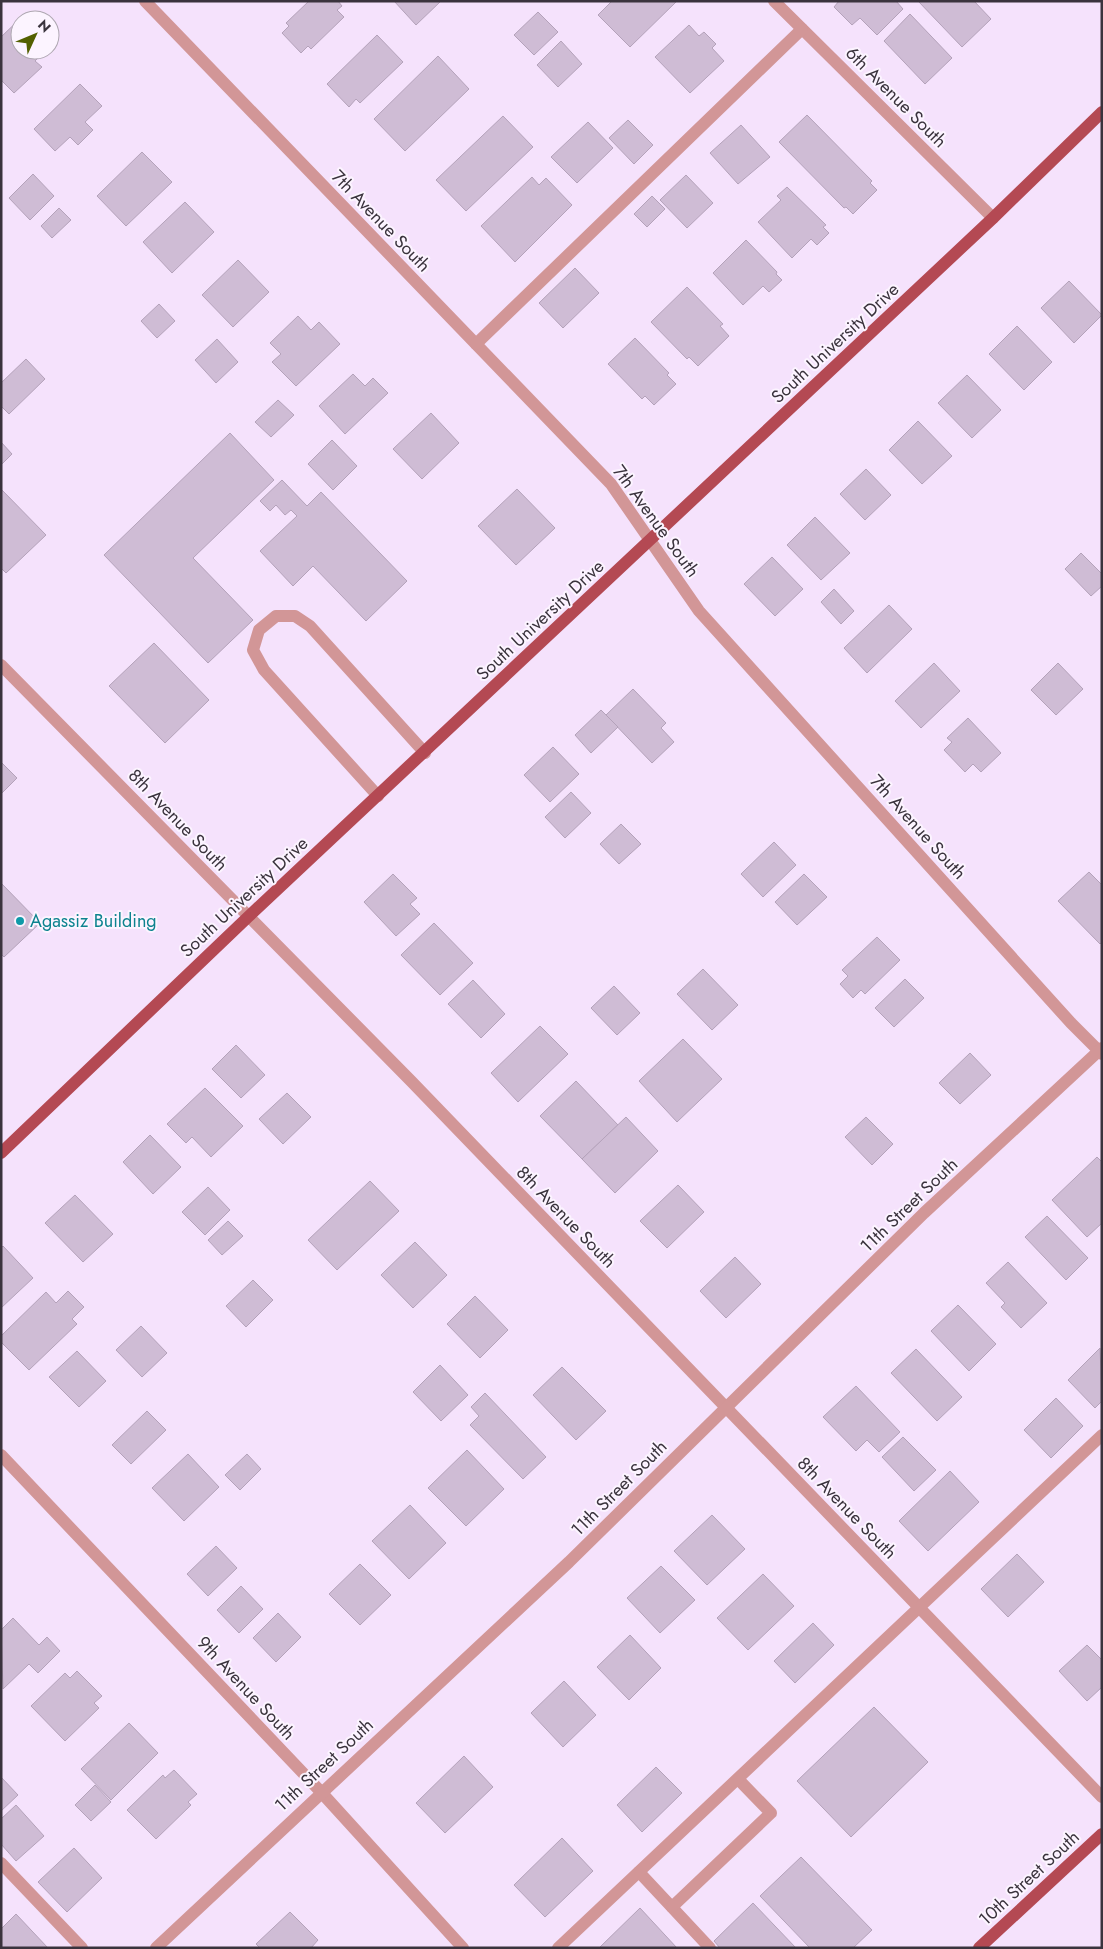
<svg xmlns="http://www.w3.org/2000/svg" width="1103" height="1949" font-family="Jost,sans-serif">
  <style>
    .building { fill: #cfbcd5; stroke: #b4a2ba }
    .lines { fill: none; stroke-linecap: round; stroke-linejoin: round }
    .minor { stroke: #d29697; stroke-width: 12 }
    .major { stroke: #b44953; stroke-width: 12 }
    .culture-dot { fill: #0f9aa8; stroke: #fcf4ff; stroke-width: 2 }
    .labels { text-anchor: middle; stroke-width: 4; stroke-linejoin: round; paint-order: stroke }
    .street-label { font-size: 18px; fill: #3a333d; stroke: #fcf4ff }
    .culture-label { font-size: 18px; fill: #0d838f; stroke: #fcf4ff; text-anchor: start }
  </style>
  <rect width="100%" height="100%" fill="#f5e2fc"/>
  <!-- building -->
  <g class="building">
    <polygon points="309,1 338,1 342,6 337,10 344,17 311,49 308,46 301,53 282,33 289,26 286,23"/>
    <polygon points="394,1 441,1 416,25"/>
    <polygon points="612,1 677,1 630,47 598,15"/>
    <polygon points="839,1 896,1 903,9 877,35 860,18 852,25 834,7"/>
    <polygon points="918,1 974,1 991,19 962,47"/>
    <polygon points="538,12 558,32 534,55 514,35"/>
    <polygon points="25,14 31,20 20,20 20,50 46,50 35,61 42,67 14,93 1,80 1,37"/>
    <polygon points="910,14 952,58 925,84 884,41"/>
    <polygon points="689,25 699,36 704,32 716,44 712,48 724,61 690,93 655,57"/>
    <polygon points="377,35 403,62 360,103 356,99 349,107 327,84"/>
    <polygon points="561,41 582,64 558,87 537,65"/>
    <polygon points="438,56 469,89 405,151 374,119"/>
    <polygon points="80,84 102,106 85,122 93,130 78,145 70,137 55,151 34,129"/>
    <polygon points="807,115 872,181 870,183 877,190 853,214 846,207 844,208 779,142"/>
    <polygon points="503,116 533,147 466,211 436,180"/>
    <polygon points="628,120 653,145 634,164 609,138"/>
    <polygon points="588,122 613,148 577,183 551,157"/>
    <polygon points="741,125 770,157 738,184 710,153"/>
    <polygon points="142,152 172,182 126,226 97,196"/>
    <polygon points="33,174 54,196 30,220 9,198"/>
    <polygon points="686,175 713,203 687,228 660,200"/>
    <polygon points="532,177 539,185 546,178 572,205 515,262 481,226"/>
    <polygon points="787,187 826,225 823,227 829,233 817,245 811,239 792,258 758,222 781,200 777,196"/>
    <polygon points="652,196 665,209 647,227 634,214"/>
    <polygon points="185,202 214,232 172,273 143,242"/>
    <polygon points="59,208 71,220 52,238 41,226"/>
    <polygon points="746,240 777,272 776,274 782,280 769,292 763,286 743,305 713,273"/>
    <polygon points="238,260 269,292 233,327 202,295"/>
    <polygon points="575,268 599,293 563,328 539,303"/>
    <polygon points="1069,281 1102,315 1074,343 1041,308"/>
    <polygon points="687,287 723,324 720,326 729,336 698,366 689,357 687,359 651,322"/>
    <polygon points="159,304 175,321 157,338 141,321"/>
    <polygon points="298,316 311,330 319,322 340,344 296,386 272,362 281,354 270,343"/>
    <polygon points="1017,326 1052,362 1024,390 989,354"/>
    <polygon points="635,338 669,373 667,375 676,384 654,405 645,396 642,399 608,364"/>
    <polygon points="217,339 238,362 216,383 195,360"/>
    <polygon points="26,359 45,379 9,414 1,406 1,383"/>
    <polygon points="353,374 365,386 373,378 388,393 345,434 319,406"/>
    <polygon points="967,375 1001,410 972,438 938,403"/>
    <polygon points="278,400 294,415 271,437 255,422"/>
    <polygon points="431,413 459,443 422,479 393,449"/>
    <polygon points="918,421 952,456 922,484 889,450"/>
    <polygon points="230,433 274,480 193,558 253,620 208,663 104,555"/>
    <polygon points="332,440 357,466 333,490 308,464"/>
    <polygon points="1,442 12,454 1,465"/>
    <polygon points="866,469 891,495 865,520 840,494"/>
    <polygon points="282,480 307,506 321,492 407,581 366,621 313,566 293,586 260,551 297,516 291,510 285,515 276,505 270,511 260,501"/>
    <polygon points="1,489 46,535 6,573 1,568"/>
    <polygon points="517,489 555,528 516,565 478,526"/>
    <polygon points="815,517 850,553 821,580 787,545"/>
    <polygon points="1081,553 1102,574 1102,586 1091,596 1065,569"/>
    <polygon points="772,557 803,589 775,616 744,584"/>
    <polygon points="834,589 854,611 841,624 821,602"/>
    <polygon points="889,605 912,629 867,673 844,648"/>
    <polygon points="154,643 209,700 165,743 109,686"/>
    <polygon points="934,663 960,691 921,728 895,701"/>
    <polygon points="1058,663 1083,689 1056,715 1031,690"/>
    <polygon points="633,689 666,723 661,728 674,742 652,763 606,715"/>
    <polygon points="601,710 618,727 591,753 575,735"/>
    <polygon points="968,718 1001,753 981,772 973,764 965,772 944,750 952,742 947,738"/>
    <polygon points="553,747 579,774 550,802 524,775"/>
    <polygon points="1,762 17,778 1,794"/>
    <polygon points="571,792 591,813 565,838 545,817"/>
    <polygon points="621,824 641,844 619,864 600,844"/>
    <polygon points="774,842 796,865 763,897 741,874"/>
    <polygon points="1089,872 1102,885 1102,942 1100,944 1058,901"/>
    <polygon points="393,874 417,898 410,904 420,914 396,936 364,902"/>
    <polygon points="804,874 827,897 797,925 775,902"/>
    <polygon points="1,883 40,923 4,957 1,954"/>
    <polygon points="434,923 473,963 440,995 401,955"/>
    <polygon points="877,937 900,960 865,994 861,990 853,998 840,984 848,976 842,970"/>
    <polygon points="703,969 738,1005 712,1030 677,994"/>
    <polygon points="905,979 924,998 894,1027 875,1008"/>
    <polygon points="473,980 505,1014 481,1038 448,1004"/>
    <polygon points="614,986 640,1013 617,1035 591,1008"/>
    <polygon points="540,1026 568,1054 518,1102 491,1073"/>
    <polygon points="683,1039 722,1079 677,1122 639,1081"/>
    <polygon points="236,1045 265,1075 241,1098 212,1069"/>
    <polygon points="970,1053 991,1075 960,1104 939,1083"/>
    <polygon points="576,1081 618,1125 582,1159 540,1116"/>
    <polygon points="205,1088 243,1126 211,1157 192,1137 186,1143 167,1124"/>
    <polygon points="287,1093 311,1117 283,1144 259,1119"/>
    <polygon points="626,1117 658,1151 615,1193 582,1159"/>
    <polygon points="866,1117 893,1144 872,1165 845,1137"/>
    <polygon points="150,1135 181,1167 153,1194 123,1162"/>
    <polygon points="1097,1157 1102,1162 1102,1223 1087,1237 1052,1200"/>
    <polygon points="370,1181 399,1211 337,1270 308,1240"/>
    <polygon points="678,1185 704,1212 667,1248 640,1221"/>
    <polygon points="208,1187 230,1210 205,1235 182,1212"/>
    <polygon points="75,1195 113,1234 83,1262 45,1223"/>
    <polygon points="1047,1216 1088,1258 1066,1280 1025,1237"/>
    <polygon points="228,1221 243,1236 222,1255 208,1240"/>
    <polygon points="415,1242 447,1275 413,1308 381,1275"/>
    <polygon points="3,1246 33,1278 1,1308 1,1248"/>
    <polygon points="735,1257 761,1284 726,1318 700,1291"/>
    <polygon points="1008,1262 1047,1303 1021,1328 1001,1307 1005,1303 986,1283"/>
    <polygon points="253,1280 273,1300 246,1327 226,1306"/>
    <polygon points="68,1291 84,1307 72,1319 77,1324 29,1370 1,1342 1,1336 46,1292 56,1303"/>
    <polygon points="475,1296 508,1330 480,1358 447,1324"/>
    <polygon points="958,1305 996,1344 969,1371 931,1331"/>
    <polygon points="141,1326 167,1353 142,1377 116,1350"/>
    <polygon points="1100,1348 1102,1401 1095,1408 1068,1380"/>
    <polygon points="916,1349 962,1397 937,1421 891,1373"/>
    <polygon points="77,1351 106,1381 79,1407 49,1377"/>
    <polygon points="440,1365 468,1395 441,1421 413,1392"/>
    <polygon points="562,1367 606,1411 576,1440 533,1395"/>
    <polygon points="856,1386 900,1432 879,1452 867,1440 856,1451 823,1417"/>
    <polygon points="485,1393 546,1457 523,1479 470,1425 479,1416 471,1407"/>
    <polygon points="1056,1398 1083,1426 1051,1458 1024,1430"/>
    <polygon points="147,1411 166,1430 131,1464 112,1445"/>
    <polygon points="903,1437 936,1470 914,1491 882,1457"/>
    <polygon points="467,1450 504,1489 466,1526 428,1488"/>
    <polygon points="188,1454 219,1487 184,1521 152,1488"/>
    <polygon points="247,1454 261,1469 240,1490 225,1475"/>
    <polygon points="950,1471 979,1502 928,1551 899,1521"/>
    <polygon points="410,1505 446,1543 409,1579 372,1541"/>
    <polygon points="712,1515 745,1549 707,1585 674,1551"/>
    <polygon points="216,1546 237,1568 208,1596 187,1574"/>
    <polygon points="1017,1554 1044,1582 1008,1617 981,1589"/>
    <polygon points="360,1564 391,1595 360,1625 329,1594"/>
    <polygon points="661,1566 695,1600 660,1633 627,1598"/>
    <polygon points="763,1574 794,1606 748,1650 717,1618"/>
    <polygon points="241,1586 263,1609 239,1633 217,1610"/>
    <polygon points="278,1613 301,1637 276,1662 253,1638"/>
    <polygon points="13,1618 39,1645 47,1637 60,1651 38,1673 29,1664 3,1689 1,1630"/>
    <polygon points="813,1623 834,1645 795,1683 774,1661"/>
    <polygon points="630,1635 661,1668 629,1700 597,1667"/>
    <polygon points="1087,1645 1102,1660 1102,1687 1087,1701 1059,1671"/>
    <polygon points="77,1671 102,1696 94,1703 99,1708 65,1741 31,1706 65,1673 70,1678"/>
    <polygon points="564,1681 596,1715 563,1747 531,1713"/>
    <polygon points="874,1707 928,1762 851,1837 797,1781"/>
    <polygon points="129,1723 158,1753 111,1800 81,1769"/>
    <polygon points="464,1756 493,1787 445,1833 416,1803"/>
    <polygon points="656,1767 682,1793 642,1832 617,1805"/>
    <polygon points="174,1770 197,1794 188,1802 191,1805 156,1839 127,1810 163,1775 165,1778"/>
    <polygon points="1,1777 18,1795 1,1811"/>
    <polygon points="95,1785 111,1802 91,1821 75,1805"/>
    <polygon points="16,1805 44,1836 16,1861 1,1844 1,1819"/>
    <polygon points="562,1838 593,1871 545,1917 514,1885"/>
    <polygon points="74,1848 102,1878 67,1912 38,1882"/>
    <polygon points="801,1857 872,1930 853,1948 810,1948 760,1896"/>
    <polygon points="753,1903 796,1948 720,1948 714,1941"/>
    <polygon points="640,1908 677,1948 599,1948"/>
    <polygon points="290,1912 318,1940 311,1948 260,1948 256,1944"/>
    <polygon points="16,1914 48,1948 1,1948 1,1929"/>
  </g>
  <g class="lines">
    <!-- minor -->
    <g class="minor">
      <polyline points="145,1 611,484 699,611 1071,1023 1102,1054"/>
      <polyline points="774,1 993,218"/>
      <polyline points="476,344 802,29"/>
      <polyline points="1,665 411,1081 1102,1797"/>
      <polyline points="378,796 264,670 253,650 259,630 276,616 295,616 310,626 425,753"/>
      <polyline points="1,1455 321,1792 463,1948"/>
      <polyline points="1,1863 82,1948"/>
      <polyline points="639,1872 710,1948"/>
      <polyline points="672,1907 771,1813 738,1779"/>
      <polyline points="156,1948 569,1562 924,1213 1102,1048"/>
      <polyline points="558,1948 1102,1435"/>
    </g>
    <!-- major -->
    <g class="major">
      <polyline points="1,1153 248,917 993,218 1102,112"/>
      <polyline points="979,1948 1102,1834"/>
    </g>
  </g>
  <!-- markers -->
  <circle class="culture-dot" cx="20" cy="921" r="5"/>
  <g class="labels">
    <!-- street labels -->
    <g class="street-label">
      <text transform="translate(896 97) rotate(45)" y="6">6th Avenue South</text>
      <text transform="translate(381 221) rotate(46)" y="6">7th Avenue South</text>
      <text transform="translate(835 343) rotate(-43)" y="6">South University Drive</text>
      <text transform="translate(656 521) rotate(54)" y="6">7th Avenue South</text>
      <text transform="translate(540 620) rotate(-43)" y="6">South University Drive</text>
      <text transform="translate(178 820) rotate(46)" y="6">8th Avenue South</text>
      <text transform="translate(918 827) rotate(48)" y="6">7th Avenue South</text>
      <text transform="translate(244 897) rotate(-43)" y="6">South University Drive</text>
      <text transform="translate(909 1205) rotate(-44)" y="6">11th Street South</text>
      <text transform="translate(566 1217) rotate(46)" y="6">8th Avenue South</text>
      <text transform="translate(619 1488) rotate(-45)" y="6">11th Street South</text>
      <text transform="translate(847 1508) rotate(46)" y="6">8th Avenue South</text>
      <text transform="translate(246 1688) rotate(47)" y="6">9th Avenue South</text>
      <text transform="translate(324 1765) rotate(-43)" y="6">11th Street South</text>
      <text transform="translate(1029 1878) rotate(-43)" y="6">10th Street South</text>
    </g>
    <!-- culture labels -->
    <g class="culture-label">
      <text x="30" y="927">Agassiz Building</text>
    </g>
  </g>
  <!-- border -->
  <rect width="1103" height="1949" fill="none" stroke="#3a333d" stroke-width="5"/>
  <!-- north arrow -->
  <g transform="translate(35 35) rotate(46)"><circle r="24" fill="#fcf4ff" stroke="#aea7b1"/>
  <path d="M0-4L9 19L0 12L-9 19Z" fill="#536000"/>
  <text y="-8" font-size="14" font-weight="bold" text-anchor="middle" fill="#3a333d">N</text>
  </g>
</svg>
